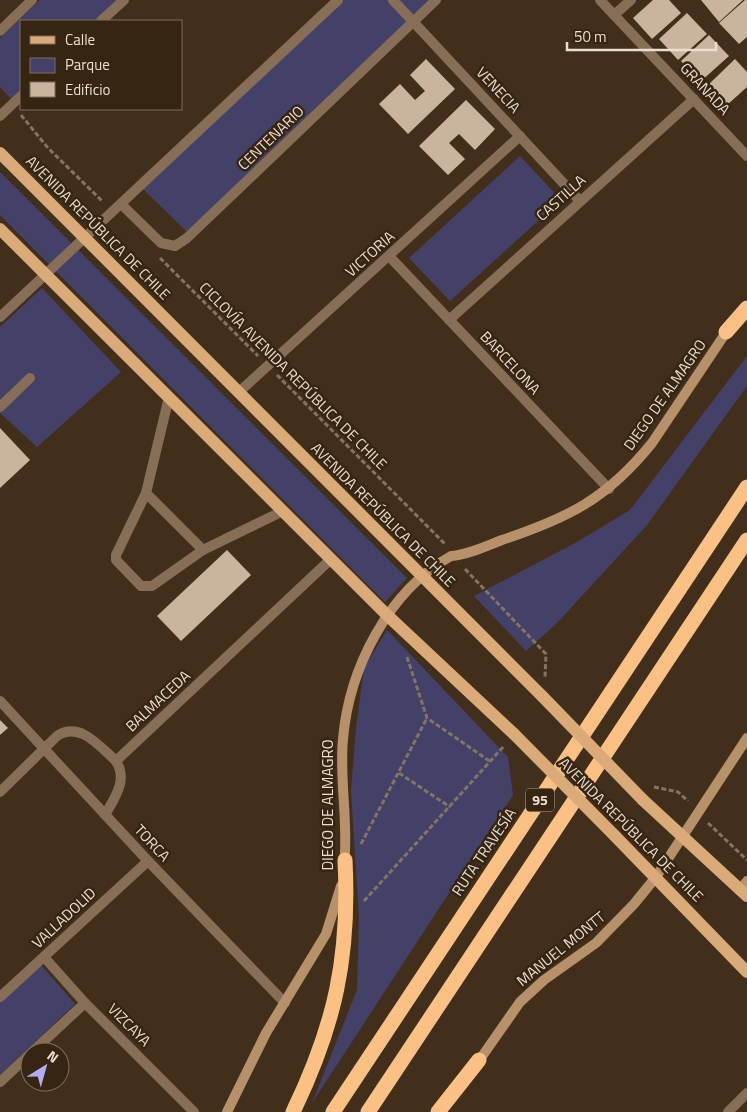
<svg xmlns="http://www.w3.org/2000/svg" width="747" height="1112" font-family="'Titillium Web',sans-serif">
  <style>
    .green { fill: #444169 }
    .building { fill: #cbb49d }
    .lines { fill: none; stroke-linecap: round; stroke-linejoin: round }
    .path { stroke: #837463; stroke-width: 3; stroke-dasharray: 5 2.5; stroke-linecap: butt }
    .lane { stroke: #876f57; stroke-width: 10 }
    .street { stroke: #876f57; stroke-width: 10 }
    .secondary { stroke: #b6916a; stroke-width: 10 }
    .primary { stroke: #daaa78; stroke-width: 12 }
    .highway { stroke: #fbc184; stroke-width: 15 }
    .primary-bridge { stroke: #daaa78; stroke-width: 12 }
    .labels { text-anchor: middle; stroke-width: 5; stroke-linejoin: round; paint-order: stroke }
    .shield { fill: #362511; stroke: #b4a698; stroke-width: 1 }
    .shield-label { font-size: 14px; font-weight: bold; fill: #eaded2 }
    .street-label { font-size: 15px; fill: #eaded2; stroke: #362511 }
  </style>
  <rect width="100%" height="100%" fill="#412f1b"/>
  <!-- green -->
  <g class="green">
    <polygon points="40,0 117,0 95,21 21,21 21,91 12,100 0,87 0,38"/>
    <polygon points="344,0 430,0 187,232 143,189"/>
    <polygon points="520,156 561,200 450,301 409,258"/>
    <polygon points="0,172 407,578 385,602 0,215"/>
    <polygon points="42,288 121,372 37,447 0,413 0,327"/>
    <polygon points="747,356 747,386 647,525 557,623 526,651 474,596 577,542 630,510"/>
    <polygon points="387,630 508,757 513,795 312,1103 357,990 359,917 351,791 356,728 364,668"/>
    <polygon points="41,965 75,1004 0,1075 0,1002"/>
  </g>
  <!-- building -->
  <g class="building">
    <polygon points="653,0 669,0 681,13 652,39 633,18"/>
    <polygon points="701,0 743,0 719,22"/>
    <polygon points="745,0 747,0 747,37 739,44 719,23"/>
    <polygon points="687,13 707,34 678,60 659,39"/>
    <polygon points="709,35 729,56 700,82 681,61"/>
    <polygon points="426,59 455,89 408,134 379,104 400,84 415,100 425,91 410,75"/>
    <polygon points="735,59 747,72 747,87 726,106 707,86"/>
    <polygon points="466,100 495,129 475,150 459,134 449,143 465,159 448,175 419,146"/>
    <polygon points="0,428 30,460 0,488"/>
    <polygon points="227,550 251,575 181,641 157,616"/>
    <polygon points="0,720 8,728 0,735"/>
  </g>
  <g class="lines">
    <!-- path -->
    <g class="path">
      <polyline points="21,115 48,148 102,201"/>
      <polyline points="160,258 258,356"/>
      <polyline points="277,375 445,544"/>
      <polyline points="465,569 546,654 545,677"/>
      <polyline points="407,657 427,718 491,762"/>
      <polyline points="399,773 450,807"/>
      <polyline points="654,787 678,792 688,801"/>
      <polyline points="708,823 747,860"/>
      <polyline points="361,844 427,718"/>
      <polyline points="364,901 504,746"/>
    </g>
    <!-- lane -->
    <g class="lane">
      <polyline points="169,397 146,493 203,550 283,511"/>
      <polyline points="0,407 30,378"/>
      <polyline points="146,493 116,555 116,560 141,586 152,586 203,550"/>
      <polyline points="728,1112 747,1093"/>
    </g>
    <!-- street -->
    <g class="street">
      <polyline points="393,0 580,201"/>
      <polyline points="600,0 747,156"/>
      <polyline points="614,15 631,0"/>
      <polyline points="101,21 124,0"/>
      <polyline points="0,31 32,0"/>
      <polyline points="0,116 21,96"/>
      <polyline points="121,204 161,243 175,246 187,238 436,0"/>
      <polyline points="390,257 609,489"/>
      <polyline points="0,317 338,0"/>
      <polyline points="449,320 694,99"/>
      <polyline points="239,392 520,136"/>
      <polyline points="0,701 148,861 285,1003"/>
      <path d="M0,792L57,736C80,721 99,746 116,761L331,559"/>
      <path d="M105,815C115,797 128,780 116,761"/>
      <polyline points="44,957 85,1003 194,1112"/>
      <polyline points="0,997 148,861"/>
      <polyline points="32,1052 85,1003"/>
      <polyline points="0,1082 30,1054"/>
    </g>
    <!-- secondary -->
    <g class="secondary">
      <path d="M344,864C349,826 339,780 343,739C349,669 388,591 451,556C468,555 486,546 502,540C568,518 607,499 652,443L729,328"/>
      <polyline points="740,890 747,881"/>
      <polyline points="476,1065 520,1002 544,980 596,943 634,904 656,877 747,738"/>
      <polyline points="227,1112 266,1033 326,934 341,886"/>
    </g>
    <!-- primary -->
    <g class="primary">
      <polyline points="0,153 543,697"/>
      <polyline points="0,229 387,615 514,734"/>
      <polyline points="643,800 747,896"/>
      <polyline points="615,836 747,972"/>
    </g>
    <!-- highway -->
    <g class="highway">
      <polyline points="726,332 747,308"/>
      <path d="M293,1112C335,1025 350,957 345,860"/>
      <polyline points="333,1112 747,487"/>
      <polyline points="368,1112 747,540"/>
      <polyline points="438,1112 479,1060"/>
    </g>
    <!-- primary-bridge -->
    <g class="primary-bridge">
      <polyline points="543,697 643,800"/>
      <polyline points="514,734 615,836"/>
    </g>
  </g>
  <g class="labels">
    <!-- shield labels -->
    <rect class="shield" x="526" y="788.5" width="28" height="23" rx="4"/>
    <g class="shield-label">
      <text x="540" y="805">95</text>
    </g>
    <!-- street labels -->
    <g class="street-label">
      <text transform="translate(705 89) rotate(47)" y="5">GRANADA</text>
      <text transform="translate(498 90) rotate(47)" y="5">VENECIA</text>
      <text transform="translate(271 138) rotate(-44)" y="5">CENTENARIO</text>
      <text transform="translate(561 198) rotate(-42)" y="5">CASTILLA</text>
      <text transform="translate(98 228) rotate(45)" y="5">AVENIDA REPÚBLICA DE CHILE</text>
      <text transform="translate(370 254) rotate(-42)" y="5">VICTORIA</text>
      <text transform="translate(510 363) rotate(47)" y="5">BARCELONA</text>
      <text transform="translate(293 376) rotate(45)" y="5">CICLOVÍA AVENIDA REPÚBLICA DE CHILE</text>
      <text transform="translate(665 395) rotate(-55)" y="5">DIEGO DE ALMAGRO</text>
      <text transform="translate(383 515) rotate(45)" y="5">AVENIDA REPÚBLICA DE CHILE</text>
      <text transform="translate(158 701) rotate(-43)" y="5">BALMACEDA</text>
      <text transform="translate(328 805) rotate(-90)" y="5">DIEGO DE ALMAGRO</text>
      <text transform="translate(631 830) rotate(45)" y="5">AVENIDA REPÚBLICA DE CHILE</text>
      <text transform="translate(152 843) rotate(47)" y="5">TORCA</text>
      <text transform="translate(484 852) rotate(-56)" y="5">RUTA TRAVESÍA</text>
      <text transform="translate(64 918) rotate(-43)" y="5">VALLADOLID</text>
      <text transform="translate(561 949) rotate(-39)" y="5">MANUEL MONTT</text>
      <text transform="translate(129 1025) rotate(45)" y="5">VIZCAYA</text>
    </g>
  </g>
  <!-- legend -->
  <rect x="20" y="20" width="162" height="90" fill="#362511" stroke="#7e6f5e"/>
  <rect x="30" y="36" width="25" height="8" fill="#daaa78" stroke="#7e6f5e"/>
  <text x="65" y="45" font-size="15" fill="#eaded2">Calle</text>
  <rect x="30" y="58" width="25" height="15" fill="#444169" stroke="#7e6f5e"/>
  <text x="65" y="70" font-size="15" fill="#eaded2">Parque</text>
  <rect x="30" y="82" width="25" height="15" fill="#cbb49d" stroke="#7e6f5e"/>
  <text x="65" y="95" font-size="15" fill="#eaded2">Edificio</text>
  <!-- north arrow -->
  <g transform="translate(45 1067) rotate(37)"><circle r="24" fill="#362511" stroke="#7e6f5e"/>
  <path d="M0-4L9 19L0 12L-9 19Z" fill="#b2adf9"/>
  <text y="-8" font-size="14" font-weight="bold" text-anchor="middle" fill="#eaded2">N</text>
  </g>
  <!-- scale -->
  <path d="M567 42v8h149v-8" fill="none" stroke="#eaded2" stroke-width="2.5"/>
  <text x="574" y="42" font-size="15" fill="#eaded2" stroke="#362511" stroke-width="4" paint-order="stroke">50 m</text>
</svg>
